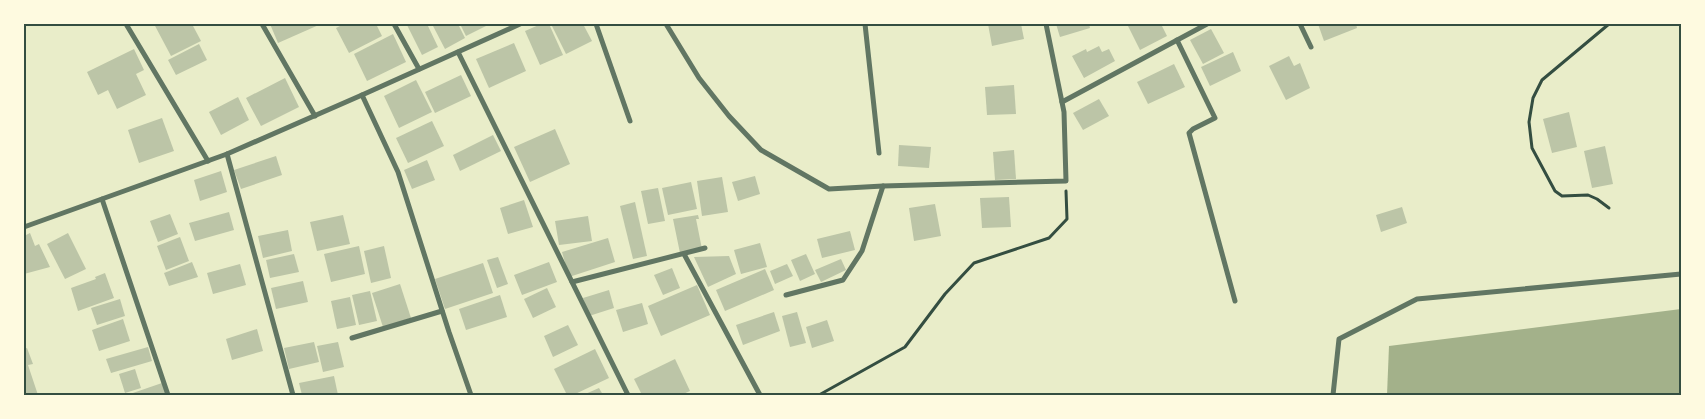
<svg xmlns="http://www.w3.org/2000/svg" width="1705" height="419" font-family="'Space Grotesk',sans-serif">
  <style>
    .water { fill: #a3b18a }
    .building { fill: #bcc5a7 }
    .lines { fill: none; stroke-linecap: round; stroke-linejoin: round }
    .path { stroke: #344e41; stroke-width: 3 }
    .minor { stroke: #617663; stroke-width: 5 }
    .neatline { fill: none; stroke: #344e41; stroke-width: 2 }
  </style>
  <rect width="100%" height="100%" fill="#e9edc9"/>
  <!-- water -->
  <polygon class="water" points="1681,309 1681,395 1387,395 1389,346"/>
  <!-- building -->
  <g class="building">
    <polygon points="154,24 192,24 201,41 171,56"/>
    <polygon points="270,24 321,24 278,43"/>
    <polygon points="344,24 376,24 382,36 349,53 336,28"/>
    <polygon points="411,24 427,24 438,47 422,55 407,25"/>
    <polygon points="432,24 458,24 465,38 445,49"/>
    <polygon points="460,24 490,24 466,36"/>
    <polygon points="541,24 549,24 563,55 540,65 525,31"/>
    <polygon points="557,24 583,24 592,41 566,54 552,26"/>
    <polygon points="988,24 1021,24 1024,39 992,46"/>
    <polygon points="1056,24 1089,24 1090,28 1060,37"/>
    <polygon points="1133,24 1161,24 1167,36 1140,50 1128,26"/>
    <polygon points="1318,24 1356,24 1357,28 1324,41"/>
    <polygon points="1211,29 1224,53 1203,64 1190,40"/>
    <polygon points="393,34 406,62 367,81 354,54"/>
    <polygon points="514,43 526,71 489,88 476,59"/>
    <polygon points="199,44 207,60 176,75 168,60"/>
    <polygon points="1099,46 1102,52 1109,49 1115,61 1084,78 1072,56 1086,49 1087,52"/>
    <polygon points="134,49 144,70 136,74 146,95 117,109 108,90 98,95 87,72"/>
    <polygon points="1233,52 1241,71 1210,86 1201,67"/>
    <polygon points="1289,56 1294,66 1300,63 1310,88 1286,100 1269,66"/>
    <polygon points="1174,64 1185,87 1148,104 1137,82"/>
    <polygon points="461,75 471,96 435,113 425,92"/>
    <polygon points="285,78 299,107 261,126 246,98"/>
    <polygon points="416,80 432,112 399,128 384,96"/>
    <polygon points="1014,85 1016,114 987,115 985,87"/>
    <polygon points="238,97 249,120 221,135 209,112"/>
    <polygon points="1099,99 1109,116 1083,130 1073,113"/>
    <polygon points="1569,112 1577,147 1552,153 1543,119"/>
    <polygon points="162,118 174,151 139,163 128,130"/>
    <polygon points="432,121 444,146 408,163 396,138"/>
    <polygon points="555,129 570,164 530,182 514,147"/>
    <polygon points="493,135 501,151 460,171 453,155"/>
    <polygon points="899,145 931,147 929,168 898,166"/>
    <polygon points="1605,146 1613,184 1592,188 1584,151"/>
    <polygon points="1014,150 1016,179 995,180 993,152"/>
    <polygon points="276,156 282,175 241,189 234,170"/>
    <polygon points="427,160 435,180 412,189 404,170"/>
    <polygon points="221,171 227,192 200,201 194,180"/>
    <polygon points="755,176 760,194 738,201 732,182"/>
    <polygon points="722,177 728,212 702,216 697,181"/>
    <polygon points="691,182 697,209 668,215 662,188"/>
    <polygon points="658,188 665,221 648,224 641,191"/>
    <polygon points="1009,197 1011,227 982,228 980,198"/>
    <polygon points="524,200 533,227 508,234 500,208"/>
    <polygon points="635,202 647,256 633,259 620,206"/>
    <polygon points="935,204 941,236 914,241 909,208"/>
    <polygon points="1402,207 1407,223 1381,232 1376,215"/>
    <polygon points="229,212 234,230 195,241 189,223"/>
    <polygon points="170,214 178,234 158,242 150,221"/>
    <polygon points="343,215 350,244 317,251 310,222"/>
    <polygon points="698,215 699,219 696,219 702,249 680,253 673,219"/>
    <polygon points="588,216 592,241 559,245 555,221"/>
    <polygon points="288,230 292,251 263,258 258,236"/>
    <polygon points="850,231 855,250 822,258 817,239"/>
    <polygon points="30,233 35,246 39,244 50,267 24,274 24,236"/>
    <polygon points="68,233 86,269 65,279 47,244"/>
    <polygon points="180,237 189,261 166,270 157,246"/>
    <polygon points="608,238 615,262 569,277 562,252"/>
    <polygon points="760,243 767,267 741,274 734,250"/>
    <polygon points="359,246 365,274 331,282 324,254"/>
    <polygon points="384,246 391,278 371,283 364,251"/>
    <polygon points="294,254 299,272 270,278 266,260"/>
    <polygon points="806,254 815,274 800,281 791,260"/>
    <polygon points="729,256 736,274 708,287 694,257"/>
    <polygon points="498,257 508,284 497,288 487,260"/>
    <polygon points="841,259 846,270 821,282 815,270"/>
    <polygon points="192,262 198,277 169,286 164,273"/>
    <polygon points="549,262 557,282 522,295 514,275"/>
    <polygon points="483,263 493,293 445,309 435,279"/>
    <polygon points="240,264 246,285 213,294 207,273"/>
    <polygon points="787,264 793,276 775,284 770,271"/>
    <polygon points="672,268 680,288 663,295 654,275"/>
    <polygon points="765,269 774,290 725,311 716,290"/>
    <polygon points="105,273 114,298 78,311 71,288 96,279 95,277"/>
    <polygon points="303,281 308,302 276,309 271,288"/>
    <polygon points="400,284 411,318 383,327 372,293"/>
    <polygon points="697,285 710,315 661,336 648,306"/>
    <polygon points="547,288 556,307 533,318 524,299"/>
    <polygon points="609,290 614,308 589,316 583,298"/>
    <polygon points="370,291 377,321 359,325 352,295"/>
    <polygon points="500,295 507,317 466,330 459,309"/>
    <polygon points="350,297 356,325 337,329 331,301"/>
    <polygon points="120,299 125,316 97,325 91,308"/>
    <polygon points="642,303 648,324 623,332 616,310"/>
    <polygon points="774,312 780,331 743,345 736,325"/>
    <polygon points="797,312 806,343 790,347 782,316"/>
    <polygon points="123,319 130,341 99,351 92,330"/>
    <polygon points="827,320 834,341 812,348 806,327"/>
    <polygon points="568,325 578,345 553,357 544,336"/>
    <polygon points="257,329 263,351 232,360 226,339"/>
    <polygon points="314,342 319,362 289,369 284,348"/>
    <polygon points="338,342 344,367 323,372 317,346"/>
    <polygon points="148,347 152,361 111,373 106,359"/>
    <polygon points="27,348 33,364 28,365 38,395 24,395 24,349"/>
    <polygon points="595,349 609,378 573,395 567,395 554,369"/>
    <polygon points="675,359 690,391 681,395 642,395 634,379"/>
    <polygon points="135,369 141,388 125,393 119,374"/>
    <polygon points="334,376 338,395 302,395 299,383"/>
    <polygon points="162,383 166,395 127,395"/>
    <polygon points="599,388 603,395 583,395"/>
  </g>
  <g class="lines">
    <!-- path -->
    <g class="path">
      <polyline points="1609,24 1542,80 1533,98 1529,122 1532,148 1555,191 1562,196 1588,195 1597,199 1609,208"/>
      <polyline points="819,395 905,347 945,294 974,263 1049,238 1067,219 1066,191"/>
    </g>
    <!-- minor -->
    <g class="minor">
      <polyline points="126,24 208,161"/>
      <polyline points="262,24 315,116"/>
      <polyline points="394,24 419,69"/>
      <polyline points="596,24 630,121"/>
      <polyline points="666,24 699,78 729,116 761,150 829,189 883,186 1066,181 1064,112 1046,24"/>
      <polyline points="865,24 879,153"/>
      <polyline points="1300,24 1311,47"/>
      <polyline points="1177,40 1215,118 1193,129 1189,133 1235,301"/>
      <polyline points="458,52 628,395"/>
      <polyline points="362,95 398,172 449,332 471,395"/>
      <polyline points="1062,102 1207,24"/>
      <polyline points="227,154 293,395"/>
      <polyline points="102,199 168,395"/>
      <polyline points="24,227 227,154 362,95 520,24"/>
      <polyline points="684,254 760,395"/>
      <polyline points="572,282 705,248"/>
      <polyline points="786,295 843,280 862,251 883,186"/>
      <polyline points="352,338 442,311"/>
      <polyline points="1333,395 1339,339 1417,299 1681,274"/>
    </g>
  </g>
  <!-- border -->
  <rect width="1705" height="419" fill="none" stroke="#fefae0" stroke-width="50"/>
  <rect x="25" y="25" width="1655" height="369" class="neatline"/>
</svg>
